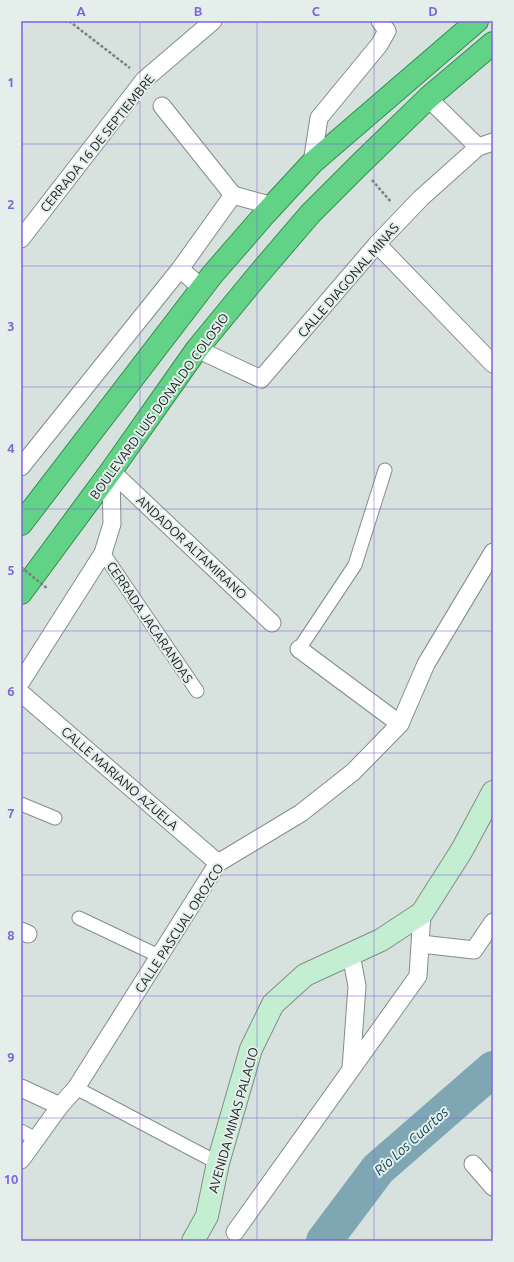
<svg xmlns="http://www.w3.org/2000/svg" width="514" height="1262" font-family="Ubuntu,sans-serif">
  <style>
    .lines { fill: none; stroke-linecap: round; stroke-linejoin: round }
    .river { stroke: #7fa6b3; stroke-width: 36 }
    .pedestrian-casing { stroke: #838d89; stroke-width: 15 }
    .minor-casing { stroke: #838d89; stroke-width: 19 }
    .secondary-casing { stroke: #838d89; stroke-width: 24 }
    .trunk-casing { stroke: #318e50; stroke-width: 24 }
    .path { stroke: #7a817f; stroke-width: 2.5; stroke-dasharray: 3 2; stroke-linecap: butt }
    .pedestrian { stroke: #fff; stroke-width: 13 }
    .minor { stroke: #fff; stroke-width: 17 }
    .secondary { stroke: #c4eed2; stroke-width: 22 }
    .trunk { stroke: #62d286; stroke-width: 22 }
    .path-bridge { stroke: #7a817f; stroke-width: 2.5; stroke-dasharray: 3 2; stroke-linecap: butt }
    .grid { fill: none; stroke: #7e63de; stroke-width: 1; stroke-opacity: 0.55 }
    .labels { text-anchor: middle; stroke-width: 4; stroke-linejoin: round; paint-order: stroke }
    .street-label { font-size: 13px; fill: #202423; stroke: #e4efeb }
    .water-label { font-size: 14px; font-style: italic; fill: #0f4857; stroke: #e4efeb }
    .neatline { fill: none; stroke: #7e63de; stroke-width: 1.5 }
    .grid-label { font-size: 13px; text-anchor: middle; font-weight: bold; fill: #7e63de }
  </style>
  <rect width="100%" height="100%" fill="#d7e2de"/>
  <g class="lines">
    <!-- river -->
    <polyline class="river" points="324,1241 378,1169 493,1069"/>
    <!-- pedestrian casing -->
    <g class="pedestrian-casing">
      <g id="pedestrian">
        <polyline points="103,553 197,691"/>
        <polyline points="299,649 355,565 385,470"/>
        <polyline points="21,804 55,818"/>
        <polyline points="79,918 159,956"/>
        <polyline points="76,1088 218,1163"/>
        <polyline points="21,1131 36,1139"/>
      </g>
    </g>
    <!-- minor casing -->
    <g class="minor-casing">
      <g id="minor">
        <polyline points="428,98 478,147"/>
        <polyline points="162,106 233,195"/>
        <polyline points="312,163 319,118 379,45 387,31 380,21"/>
        <polyline points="21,239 144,80 213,21"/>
        <polyline points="377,244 493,364"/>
        <polyline points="180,269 202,288"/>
        <polyline points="197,349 261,379 377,244 421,198 478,147 493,142"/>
        <polyline points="21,467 180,269 233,195 273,206"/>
        <polyline points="111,471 272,623"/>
        <polyline points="299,649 400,724"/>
        <polyline points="21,682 103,553 112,524 111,471"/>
        <polyline points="21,693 218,863"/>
        <polyline points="21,931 28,934"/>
        <polyline points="421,944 474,950 493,922"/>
        <polyline points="351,1069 357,986 351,954"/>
        <polyline points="21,1088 60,1106"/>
        <polyline points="21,1160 60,1106 76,1088 218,863 301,813 353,772 400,724 426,664 493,552"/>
        <polyline points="473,1164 493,1187"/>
        <polyline points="235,1232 418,976 422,913"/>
      </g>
    </g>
    <!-- secondary casing -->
    <g class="secondary-casing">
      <polyline id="secondary" points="193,1241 207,1216 218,1163 251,1049 273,1004 305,975 381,940 422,913 462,850 493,792"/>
    </g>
    <!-- trunk casing -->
    <g class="trunk-casing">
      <g id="trunk">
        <polyline points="21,524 212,275 265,214 312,163 477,21"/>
        <polyline points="21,593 111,471 197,349 257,276 310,214 359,165 428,98 493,43"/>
      </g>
    </g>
    <!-- path -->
    <g class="path">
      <polyline points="69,21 130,68"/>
      <polyline points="372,180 391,202"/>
    </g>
    <!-- pedestrian -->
    <use href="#pedestrian" class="pedestrian"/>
    <!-- minor -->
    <use href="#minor" class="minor"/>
    <!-- secondary -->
    <use href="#secondary" class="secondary"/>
    <!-- trunk -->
    <use href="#trunk" class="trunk"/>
    <!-- path-bridge -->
    <polyline class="path-bridge" points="21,567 48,589"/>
  </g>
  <!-- grid -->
  <path class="grid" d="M140,21V1241M257,21V1241M374,21V1241M21,144H493M21,266H493M21,387H493M21,509H493M21,631H493M21,753H493M21,875H493M21,996H493M21,1118H493"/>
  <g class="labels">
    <!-- street labels -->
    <g class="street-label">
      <text transform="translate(97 143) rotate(-51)" y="5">CERRADA 16 DE SEPTIEMBRE</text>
      <text transform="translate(348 280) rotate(-49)" y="5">CALLE DIAGONAL MINAS</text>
      <text transform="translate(159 406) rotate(-54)" y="5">BOULEVARD LUIS DONALDO COLOSIO</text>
      <text transform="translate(192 547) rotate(43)" y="5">ANDADOR ALTAMIRANO</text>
      <text transform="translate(150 622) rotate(56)" y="5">CERRADA JACARANDAS</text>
      <text transform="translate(120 778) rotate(41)" y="5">CALLE MARIANO AZUELA</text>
      <text transform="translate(179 928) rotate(-57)" y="5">CALLE PASCUAL OROZCO</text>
      <text transform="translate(233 1120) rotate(-74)" y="5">AVENIDA MINAS PALACIO</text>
    </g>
    <!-- water labels -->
    <g class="water-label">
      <text transform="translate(411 1141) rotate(-42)" y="5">Río Los Cuartos</text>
    </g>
  </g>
  <!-- border -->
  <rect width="514" height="1262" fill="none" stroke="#e4efeb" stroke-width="44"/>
  <rect x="22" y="22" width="470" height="1218" class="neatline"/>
  <g class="grid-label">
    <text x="81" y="16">A</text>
    <text x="198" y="16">B</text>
    <text x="316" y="16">C</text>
    <text x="433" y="16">D</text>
    <text x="11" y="87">1</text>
    <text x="11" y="209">2</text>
    <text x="11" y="331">3</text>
    <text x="11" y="453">4</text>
    <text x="11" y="575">5</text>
    <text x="11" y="696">6</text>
    <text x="11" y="818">7</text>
    <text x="11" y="940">8</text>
    <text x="11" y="1062">9</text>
    <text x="11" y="1184">10</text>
  </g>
</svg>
